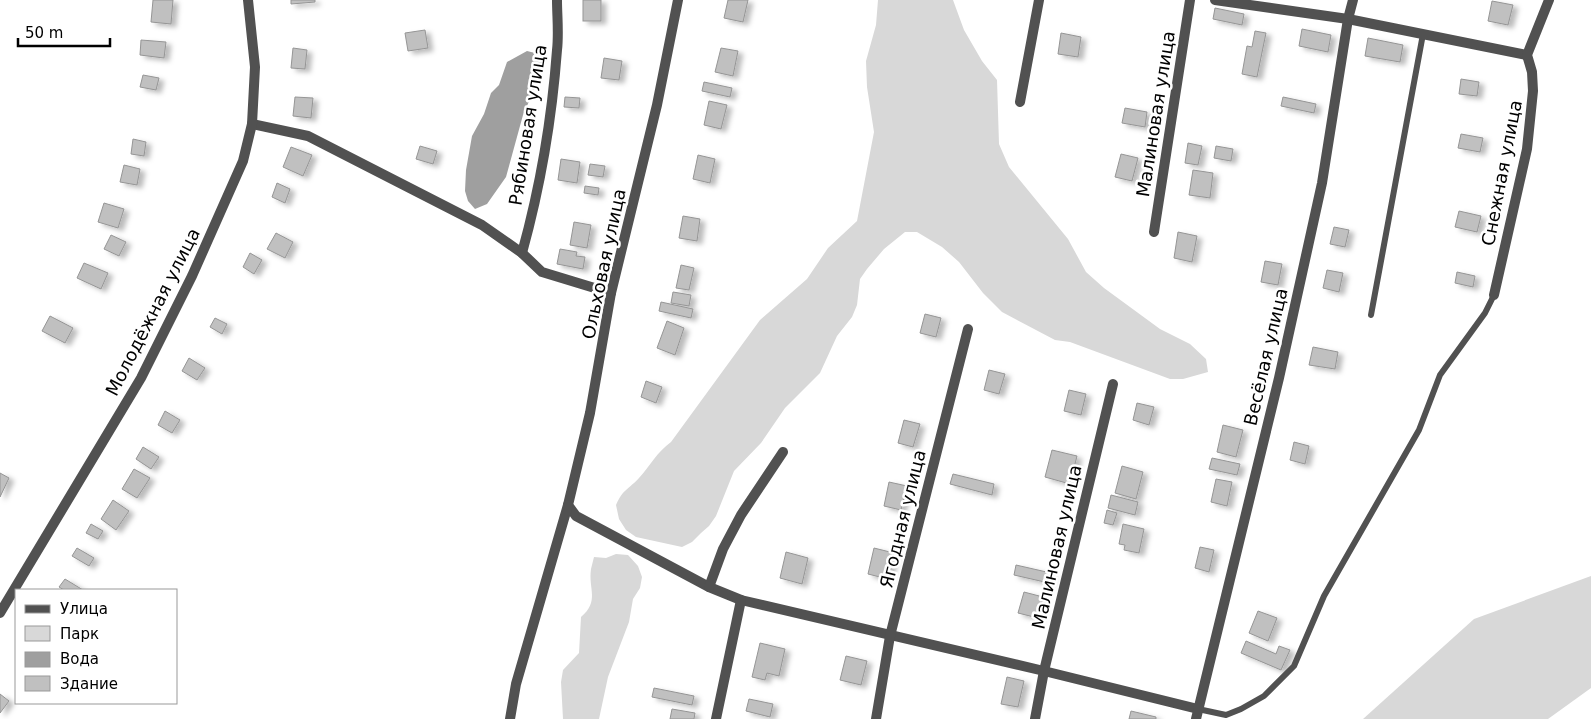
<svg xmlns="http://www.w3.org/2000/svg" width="1591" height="719" font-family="'DejaVu Sans',sans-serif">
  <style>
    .green { fill: #d8d8d8 }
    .water { fill: #9f9f9f }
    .building { fill: #c0c0c0; stroke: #959595; filter: url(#shadow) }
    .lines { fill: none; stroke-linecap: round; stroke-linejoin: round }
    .service { stroke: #515151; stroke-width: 6 }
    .minor { stroke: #515151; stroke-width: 10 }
    .tertiary { stroke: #515151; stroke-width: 10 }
    .labels { text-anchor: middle; stroke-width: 5; stroke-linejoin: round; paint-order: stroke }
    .street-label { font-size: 18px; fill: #000; stroke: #fff }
  </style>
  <defs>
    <filter id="shadow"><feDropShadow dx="5" dy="3" stdDeviation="2.5" flood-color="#0004"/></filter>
  </defs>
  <rect width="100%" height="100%" fill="#fff"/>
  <!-- green -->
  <g class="green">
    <path d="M878,0H953L964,30L982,61L997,80L999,144L1009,167L1068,239L1086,272L1104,288L1160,329L1190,344L1206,359L1208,372L1183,379H1170L1070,342L1055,340L1002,312L983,293L959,262L942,247L917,232H905L884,249L867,269L860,279L857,305L852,317L837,336L820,373L785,408L761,443L734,471L716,516L709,526L701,533L692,542L682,547L636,537L626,530L619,519L616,505C623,489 629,489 639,478C650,466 657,452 671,442L760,320L807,279L828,248L857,221L874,132L867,87L866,61L876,25Z"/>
    <path d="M616,554L628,555L638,566L642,577L640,588L633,599L629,622L608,677L599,719H563L561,682L563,670L579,653L581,617C600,601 588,589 591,569C592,565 593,561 594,557L606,558Z"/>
    <polygon points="1591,576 1591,688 1548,719 1363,719 1474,619"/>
  </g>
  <!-- water -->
  <polygon class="water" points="527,51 539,54 544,64 541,74 523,115 506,177 487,204 475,209 468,201 465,191 466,170 472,136 484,114 491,93 499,85 507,62"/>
  <!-- building -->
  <g class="building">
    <polygon points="153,0 173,0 171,24 151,22"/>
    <polygon points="291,0 315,0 315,2 291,4"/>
    <rect x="583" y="0" width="18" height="21"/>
    <polygon points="728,0 748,0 743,22 724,18"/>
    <polygon points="1492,1 1513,5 1508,25 1488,21"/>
    <polygon points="1215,8 1244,14 1242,25 1213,19"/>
    <polygon points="1302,29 1331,35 1328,52 1299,46"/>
    <polygon points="425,30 428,48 408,51 405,33"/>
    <polygon points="1255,31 1266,33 1257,77 1242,74 1247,46 1252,47"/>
    <polygon points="1061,33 1081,37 1078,57 1058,54"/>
    <polygon points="1368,38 1403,45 1400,62 1365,56"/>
    <polygon points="141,40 166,42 164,58 140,55"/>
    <polygon points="293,48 307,50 305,69 291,68"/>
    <polygon points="721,48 738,51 733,76 715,72"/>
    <polygon points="604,58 622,61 619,80 601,78"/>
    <polygon points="143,75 159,78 156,90 140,87"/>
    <polygon points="1461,79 1479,82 1477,96 1459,94"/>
    <polygon points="704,82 732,88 730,97 702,91"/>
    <polygon points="295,97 313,98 311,118 293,116"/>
    <polygon points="565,97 580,98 579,108 564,107"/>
    <polygon points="1283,97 1316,104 1314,113 1281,106"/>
    <polygon points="709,101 727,105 721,129 704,125"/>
    <polygon points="1125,108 1147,112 1145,127 1122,123"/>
    <polygon points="1461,134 1483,138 1480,152 1458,148"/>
    <polygon points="133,139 146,142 144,156 131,154"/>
    <polygon points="1188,143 1202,146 1198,165 1185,163"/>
    <polygon points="420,146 437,151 433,164 416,159"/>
    <polygon points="1216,146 1233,149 1231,161 1214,158"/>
    <polygon points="291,147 312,155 303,176 283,167"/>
    <polygon points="1121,154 1138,158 1132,181 1115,177"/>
    <polygon points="698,155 715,159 710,183 693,179"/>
    <polygon points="561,159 580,162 577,183 558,180"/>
    <polygon points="590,164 605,166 603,177 588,175"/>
    <polygon points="124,165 140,169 137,185 120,182"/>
    <polygon points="1193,170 1213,173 1210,198 1189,195"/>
    <polygon points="277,183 290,189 285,203 272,197"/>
    <polygon points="585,186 599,188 598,195 584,193"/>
    <polygon points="104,203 124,209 118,228 98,222"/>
    <polygon points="1459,211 1481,216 1477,232 1455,227"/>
    <polygon points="683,216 700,219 697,241 679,238"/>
    <polygon points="574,222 591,225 587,248 570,245"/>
    <polygon points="1334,227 1349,230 1345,247 1330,244"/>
    <polygon points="1178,232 1197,236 1192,262 1174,258"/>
    <polygon points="276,233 293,242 285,258 267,249"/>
    <polygon points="111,235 126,242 119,256 104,249"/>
    <polygon points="560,249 577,252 576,256 585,257 583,269 557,264"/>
    <polygon points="250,253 262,260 254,274 243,267"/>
    <polygon points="1265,261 1282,264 1278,285 1261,282"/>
    <polygon points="84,263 108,273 101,289 77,278"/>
    <polygon points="681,265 694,268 689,290 676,288"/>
    <polygon points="1327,270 1343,273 1339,292 1323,288"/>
    <polygon points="1457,272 1475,276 1473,287 1455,283"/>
    <polygon points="673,292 691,295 689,306 671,303"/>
    <polygon points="661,302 693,309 691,318 659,311"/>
    <polygon points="925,314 941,318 936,337 920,333"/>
    <polygon points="50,316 73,328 65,343 42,331"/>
    <polygon points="215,318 227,324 222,334 210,327"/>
    <polygon points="667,321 684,328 675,355 657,348"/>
    <polygon points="1313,347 1338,352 1335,369 1309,365"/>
    <polygon points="189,358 205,368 197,380 182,371"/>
    <polygon points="989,370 1005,374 999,394 984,390"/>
    <polygon points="646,381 662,387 656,403 641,397"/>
    <polygon points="1069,390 1086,394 1081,415 1064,411"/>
    <polygon points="1137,403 1154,407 1149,425 1133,420"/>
    <polygon points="165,411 180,420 172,433 158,425"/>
    <polygon points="904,420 920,424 913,447 898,443"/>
    <polygon points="1223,425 1243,430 1236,457 1217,452"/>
    <polygon points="1294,442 1309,446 1305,464 1290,460"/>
    <polygon points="143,447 159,457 151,469 136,459"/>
    <polygon points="1052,450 1077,456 1070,484 1045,477"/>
    <polygon points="1212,458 1240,464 1237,475 1209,469"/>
    <polygon points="1122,466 1143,472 1136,499 1115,493"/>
    <polygon points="134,469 150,478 137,498 122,489"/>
    <polygon points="0,473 9,478 0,497"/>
    <polygon points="953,474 994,484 992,495 950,484"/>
    <polygon points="1216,479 1232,482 1227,506 1211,502"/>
    <polygon points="889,482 907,486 901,510 884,506"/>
    <polygon points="1111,495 1138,502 1135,515 1108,508"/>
    <polygon points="113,500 129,511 116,530 101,519"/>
    <polygon points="1107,510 1117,513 1113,525 1104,523"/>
    <polygon points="91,524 103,531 98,539 86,533"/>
    <polygon points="1123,524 1144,529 1139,553 1124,550 1125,545 1119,544"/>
    <polygon points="1200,547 1214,550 1209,572 1195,568"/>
    <polygon points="77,548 94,558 89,566 72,556"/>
    <polygon points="874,548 894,553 888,579 868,574"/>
    <polygon points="786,552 808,558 802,584 780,578"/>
    <polygon points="1016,565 1051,573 1049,583 1014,575"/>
    <polygon points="65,579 83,590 64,590 59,587"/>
    <polygon points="1024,592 1043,597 1038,618 1018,613"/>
    <polygon points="1258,611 1277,618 1268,641 1249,633"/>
    <polygon points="1246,641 1276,654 1279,646 1290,650 1281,670 1241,653"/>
    <polygon points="760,643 785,649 779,676 767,673 765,680 752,677"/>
    <polygon points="846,656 867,661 861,685 840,680"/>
    <polygon points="1007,677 1024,681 1018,707 1001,704"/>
    <polygon points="654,688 694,696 692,705 652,697"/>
    <polygon points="0,694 9,701 0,713"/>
    <polygon points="749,699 773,704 770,717 746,711"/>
    <polygon points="672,709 695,713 694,719 670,719"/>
    <polygon points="1131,711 1156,717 1156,719 1129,719"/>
  </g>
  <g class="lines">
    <!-- service -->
    <g class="service">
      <polyline points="1371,315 1423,34"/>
      <polyline points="1198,709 1226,715 1241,709 1264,696 1294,666 1324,596 1419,430 1440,375 1485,313 1494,295"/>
    </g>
    <!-- minor -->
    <g class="minor">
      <polyline points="678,0 657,105 611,293 590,413 568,505 576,516 709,587 741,600 1044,671 1198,709"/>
      <polyline points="1215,0 1348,19 1527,55"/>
      <polyline points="1020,102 1039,0"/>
      <polyline points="252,124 308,136 482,225 522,253 542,272 611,293"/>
      <polyline points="1154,232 1190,0"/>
      <path d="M522,253C540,188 552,118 557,50C559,33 557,16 557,0"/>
      <polyline points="1494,295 1527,149 1533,91 1532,72 1527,55 1549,0"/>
      <polyline points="709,587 723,549 741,515 783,452"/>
      <polyline points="510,719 516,684 568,505"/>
      <polyline points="716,719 741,600"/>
      <polyline points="876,719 890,636 968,329"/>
      <polyline points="1035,719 1044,671 1113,384"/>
      <polyline points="1196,719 1279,378 1322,183 1348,19 1353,0"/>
    </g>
    <!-- tertiary -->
    <polyline class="tertiary" points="0,613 141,378 192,276 243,161 252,124 255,67 248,0"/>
  </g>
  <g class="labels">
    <!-- street labels -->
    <g class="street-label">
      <text transform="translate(1156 114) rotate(-81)" y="6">Малиновая улица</text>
      <text transform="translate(528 125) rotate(-81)" y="6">Рябиновая улица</text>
      <text transform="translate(1502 173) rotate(-79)" y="6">Снежная улица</text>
      <text transform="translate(604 264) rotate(-78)" y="6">Ольховая улица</text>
      <text transform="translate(153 312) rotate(-63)" y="6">Молодёжная улица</text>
      <text transform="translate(1266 357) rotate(-77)" y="6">Весёлая улица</text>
      <text transform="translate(903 519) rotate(-76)" y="6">Ягодная улица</text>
      <text transform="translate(1057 547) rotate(-77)" y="6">Малиновая улица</text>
    </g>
  </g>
  <!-- legend -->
  <rect x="15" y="589" width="162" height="115" fill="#ffffff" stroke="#999999"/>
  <rect x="25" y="605" width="25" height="8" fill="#515151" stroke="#999999"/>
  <text x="60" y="614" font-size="15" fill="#000000">Улица</text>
  <rect x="25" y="626" width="25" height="15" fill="#d8d8d8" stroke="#999999"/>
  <text x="60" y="639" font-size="15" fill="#000000">Парк</text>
  <rect x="25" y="652" width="25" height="15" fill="#9f9f9f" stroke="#999999"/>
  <text x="60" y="664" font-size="15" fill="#000000">Вода</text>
  <rect x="25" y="676" width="25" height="15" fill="#c0c0c0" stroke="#999999"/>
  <text x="60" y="689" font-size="15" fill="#000000">Здание</text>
  <!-- scale -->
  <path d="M18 38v8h92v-8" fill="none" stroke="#000000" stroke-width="2.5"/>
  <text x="25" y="38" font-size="15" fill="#000000" stroke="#ffffff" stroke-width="4" paint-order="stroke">50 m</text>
</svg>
